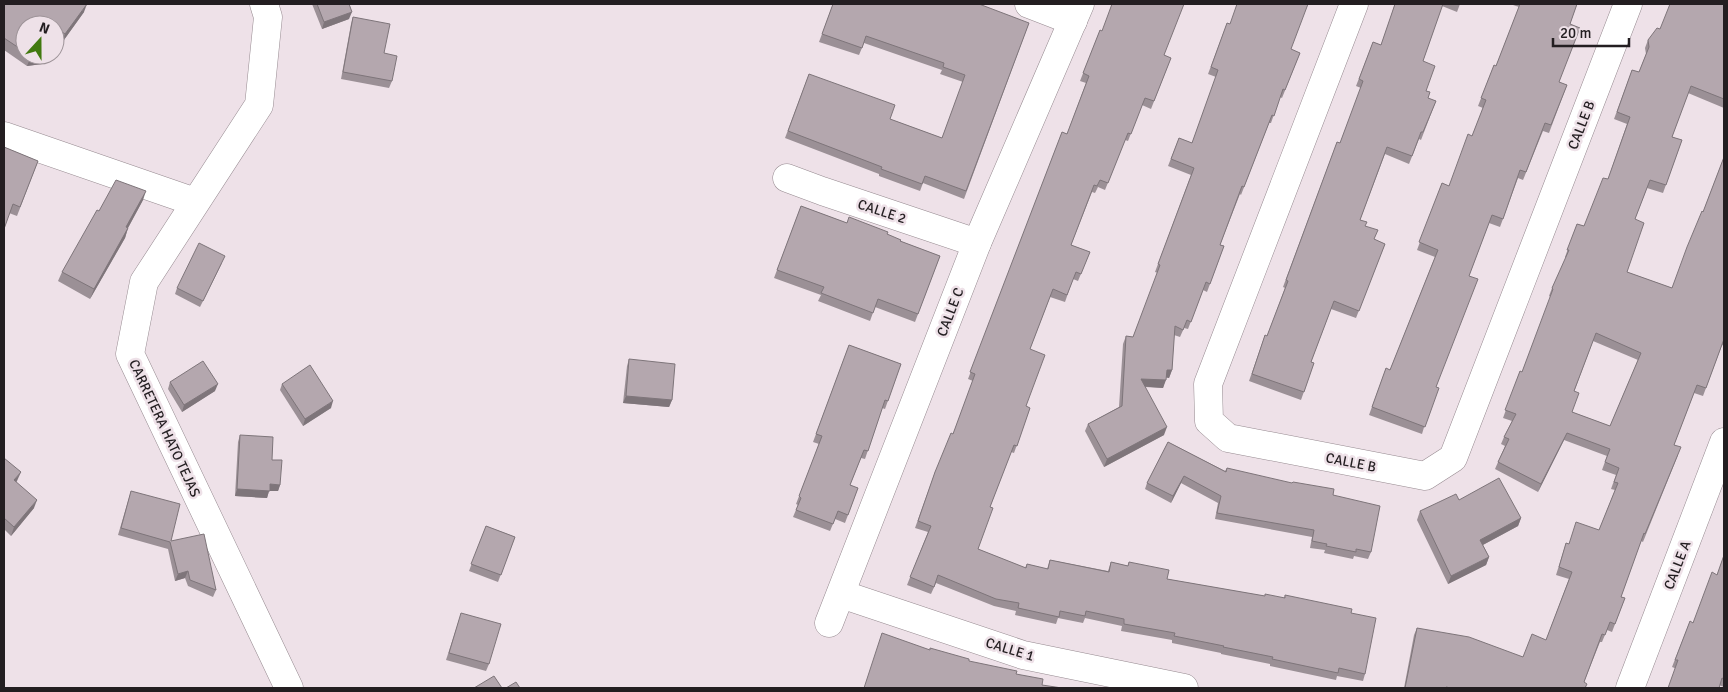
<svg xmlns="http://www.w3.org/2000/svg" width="1728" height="692" font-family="Signika,sans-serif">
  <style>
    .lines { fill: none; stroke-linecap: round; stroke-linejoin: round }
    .minor-casing { stroke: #968a90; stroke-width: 29 }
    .minor { stroke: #fff; stroke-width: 28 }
    .wall { fill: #9b9096; fill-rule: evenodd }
    .shaded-wall { fill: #7e757a }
    .building { fill: #b4a7ae; stroke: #7e757a; fill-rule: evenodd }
    .labels { text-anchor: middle; stroke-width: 5; stroke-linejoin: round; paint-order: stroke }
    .street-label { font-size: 14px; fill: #231e21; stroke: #eee1e8 }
  </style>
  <rect width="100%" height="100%" fill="#eee1e8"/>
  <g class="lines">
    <!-- minor casing -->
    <g class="minor-casing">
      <g id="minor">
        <polyline points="264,4 268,17 259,105 144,282 130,354 289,688"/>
        <polyline points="1029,4 1073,21"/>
        <polyline points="1354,4 1208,384 1209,421 1228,438 1425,476 1453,458 1628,4"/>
        <polyline points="4,136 195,202"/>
        <polyline points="787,178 822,191 977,243"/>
        <polyline points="841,594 1023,655 1184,688"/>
        <polyline points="829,623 977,243 1080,4"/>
        <polyline points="1630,688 1724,442"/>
      </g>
    </g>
    <!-- minor -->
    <use href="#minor" class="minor"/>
  </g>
  <!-- wall -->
  <g class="wall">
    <polygon points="4,4 84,12 61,44 58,41 25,25 25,55 48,55 42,64 27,66 4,50"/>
    <polygon points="312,4 349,4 349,19 322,29"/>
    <polygon points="833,4 1029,23 964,199 923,183 920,191 879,176 879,174 785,138 809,74 890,119 942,138 963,82 940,74 942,70 864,43 859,55 819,42"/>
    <polygon points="1395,4 1460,4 1457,12 1442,6 1423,61 1426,91 1428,98 1436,101 1421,140 1419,139 1409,164 1385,154 1360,220 1374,239 1385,244 1356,318 1331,309 1311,362 1314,363 1301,400 1249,381 1265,335 1267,336 1285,288 1283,287 1337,142 1340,143 1361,88 1356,86 1373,42 1381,45"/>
    <polygon points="1510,4 1577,4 1570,24 1559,82 1567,85 1549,133 1543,131 1523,180 1518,178 1500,227 1489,223 1469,276 1422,434 1369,415 1386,368 1390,370 1435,257 1417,250 1442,183 1449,186 1472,136 1483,108 1478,106 1494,65 1496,66 1519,7"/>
    <path d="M1724,4V108L1688,93L1672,137L1682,140L1663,193L1647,188L1635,219L1627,272L1672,288L1703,212L1724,157V346L1722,345L1703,396L1694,393L1674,445L1678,455L1643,542L1641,541L1621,597L1625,598L1612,632L1607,630L1602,642H1600L1584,682L1586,688H1404L1414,635L1417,628L1523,657L1546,640L1569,579L1556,575L1566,543L1569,544L1599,530L1615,490L1611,489L1616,475L1602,470L1607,456L1564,440L1538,492L1495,469L1505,446L1501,444L1504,437L1512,421L1503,418L1520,371L1522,372L1551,297L1549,296L1552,288L1566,258L1565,257L1577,224L1584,226L1608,179L1627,124L1614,119L1632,70L1639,72L1646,54L1645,48L1648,40L1660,29ZM1593,341L1638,360L1610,426L1572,412L1574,392Z"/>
    <polygon points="353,17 384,53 392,81 389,88 341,79 351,24"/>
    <polygon points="1227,23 1300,53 1282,98 1280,97 1271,123 1269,123 1241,195 1240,194 1220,245 1224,246 1207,292 1203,290 1188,329 1184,328 1180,337 1174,335 1172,370 1169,378 1166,377 1163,388 1145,387 1164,435 1104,467 1085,431 1088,424 1119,407 1123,344 1126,336 1133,337 1158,273 1155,272 1191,175 1168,166 1179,138 1192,143 1216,77 1208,74"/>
    <polygon points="1100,30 1171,58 1151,109 1142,105 1128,141 1125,140 1105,190 1098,187 1095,193 1092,192 1071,245 1090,252 1078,281 1073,279 1065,302 1050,297 1030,349 1026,406 1030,408 1014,453 1011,452 990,507 978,549 1025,568 1027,564 1047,569 1050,560 1108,571 1111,562 1128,566 1129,562 1167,579 1264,596 1284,598 1285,595 1351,613 1365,674 1363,681 1337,676 1336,680 1270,666 1270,664 1221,654 1221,653 1172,643 1172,640 1121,631 1122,626 1085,618 1083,623 1058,618 1056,624 1015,615 1016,611 994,606 936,583 931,594 907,585 928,532 915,528 935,472 953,434 973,381 968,379 1062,132 1067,134 1086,83 1080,81"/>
    <polygon points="4,147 38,161 17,216 9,213"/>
    <polygon points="143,200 128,228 125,238 90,299 58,281 62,272 99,211"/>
    <polygon points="801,206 847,223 887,234 900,241 940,256 915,322 875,307 870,321 818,301 821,295 774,278"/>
    <polygon points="222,263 200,307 175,294 177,288"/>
    <polygon points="849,345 901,364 885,409 882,408 865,459 861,458 850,485 858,488 845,523 835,519 830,531 793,517 798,505 796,504 819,444 813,442"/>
    <polygon points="629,359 672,400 669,407 623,403 627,366"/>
    <polygon points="170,382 215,391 182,412 168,389"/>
    <polygon points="282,384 331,408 303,426 280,390"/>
    <polygon points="240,435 272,460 280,485 278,491 269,491 267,498 235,496 238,442"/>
    <polygon points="1168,442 1225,471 1227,468 1333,495 1371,552 1368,559 1354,556 1353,559 1324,553 1325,550 1310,548 1312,537 1215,519 1218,503 1181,483 1171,503 1145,489 1147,483"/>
    <polygon points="4,458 17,481 16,482 34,508 11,536 4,529"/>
    <polygon points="131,491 171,541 216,590 213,597 188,586 185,578 175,581 168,549 118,535"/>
    <polygon points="1459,500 1521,518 1518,526 1483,545 1489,557 1486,565 1448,584 1417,520 1420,511"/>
    <polygon points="486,526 515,537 498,582 469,571"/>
    <polygon points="1724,555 1724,687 1672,667 1690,621 1693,623 1717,575"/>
    <polygon points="459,620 489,664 486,671 446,660"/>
  </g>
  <!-- shaded-wall -->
  <g class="shaded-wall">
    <polygon points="87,4 84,12 61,44 65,34"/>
    <polygon points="352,12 349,19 322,29 324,22"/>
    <polygon points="62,32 58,41 55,46 55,41"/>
    <polygon points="40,55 48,55 42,64 27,66 31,56"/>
    <polygon points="146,191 143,200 123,237 126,227"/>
    <polygon points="128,228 125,238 90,299 94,289"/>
    <polygon points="1167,370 1172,370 1169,378 1164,377"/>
    <polygon points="1141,379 1166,380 1163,388 1138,386"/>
    <polygon points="218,384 215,391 182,412 184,405"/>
    <polygon points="626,396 672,400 669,407 623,403"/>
    <polygon points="333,401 331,408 303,426 305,419"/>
    <polygon points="1167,427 1164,435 1104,467 1107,459"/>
    <polygon points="1567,433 1564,440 1538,492 1541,484"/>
    <polygon points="21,472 17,481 10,489 14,480"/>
    <polygon points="1184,476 1181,483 1171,503 1173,496"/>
    <polygon points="270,484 280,485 278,491 269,491 267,498 235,496 237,489"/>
    <polygon points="37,500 34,508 11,536 14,527"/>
    <polygon points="1521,518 1518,526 1477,548 1480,540"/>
    <polygon points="1489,557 1486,565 1448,584 1451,576"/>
    <polygon points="188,571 185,578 175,581 178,574"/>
  </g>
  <!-- building -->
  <g class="building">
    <polygon points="4,4 87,4 65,34 62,32 55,41 55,25 25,25 25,52 4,38"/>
    <polygon points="317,4 349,4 352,12 324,22"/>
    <polygon points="833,4 979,4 1029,23 966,191 925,176 922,184 881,169 882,167 788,131 809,74 895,105 890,119 942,138 965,75 943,67 944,63 866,36 862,48 822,34"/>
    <polygon points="1112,4 1184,4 1164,55 1171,58 1154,101 1145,98 1131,134 1128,133 1108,183 1100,180 1097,186 1094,185 1071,245 1090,252 1081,274 1076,272 1067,295 1053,289 1030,349 1045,355 1026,406 1030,408 1017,446 1014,445 990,507 993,508 978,549 1026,568 1027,564 1048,569 1050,560 1109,572 1111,562 1128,566 1129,562 1169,570 1167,579 1265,596 1265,594 1285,598 1285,595 1352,609 1351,613 1376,618 1365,674 1339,668 1338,673 1272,659 1273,657 1223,647 1224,646 1174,636 1175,633 1124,624 1124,619 1086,611 1085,616 1060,611 1059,617 1018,608 1019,603 996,599 938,575 934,587 910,577 931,526 918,521 935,472 951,433 953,434 975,374 970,372 1062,132 1067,134 1089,76 1083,73 1100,30 1102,31"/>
    <polygon points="1237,4 1308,4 1291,49 1300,53 1285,90 1283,89 1274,116 1272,115 1244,187 1242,186 1220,245 1224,246 1210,284 1206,282 1191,322 1187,320 1183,330 1175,326 1172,370 1167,370 1166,380 1141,379 1167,427 1107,459 1088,424 1122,406 1126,336 1133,337 1160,265 1158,264 1194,168 1171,159 1179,138 1192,143 1218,70 1211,67 1227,23 1230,24"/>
    <polygon points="1395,4 1443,4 1423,61 1435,66 1426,91 1430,92 1428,98 1436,101 1423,132 1421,132 1412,156 1387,147 1360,220 1367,222 1365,226 1378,230 1374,239 1385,244 1359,311 1334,301 1311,362 1314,363 1304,392 1252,374 1265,335 1267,336 1288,281 1286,280 1337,142 1340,143 1363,81 1359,79 1373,42 1381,45"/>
    <polygon points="1520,4 1577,4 1570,24 1580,28 1559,82 1567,85 1551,125 1545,123 1526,172 1520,170 1503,219 1492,215 1469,276 1478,279 1436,387 1439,388 1425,427 1372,407 1386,368 1390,370 1438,250 1419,242 1442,183 1449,186 1468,134 1472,136 1486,100 1481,98 1494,65 1496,66"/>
    <path d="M1670,4H1724V99L1691,86L1672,137L1682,140L1666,185L1650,180L1635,219L1644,223L1627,272L1672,288L1687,247L1702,211L1703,212L1724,157V339L1706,388L1697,385L1674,445L1681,447L1645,534L1644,533L1621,597L1625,598L1615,624L1610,622L1605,635L1602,634L1584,682L1587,684L1585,688H1451L1446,687V688H1405L1417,628L1469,637L1523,657L1532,634L1546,640L1572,572L1559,567L1566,543L1569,544L1576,522L1599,530L1618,483L1614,482L1619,468L1605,462L1610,449L1567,433L1541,484L1498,462L1509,439L1504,437L1516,414L1505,410L1520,371L1522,372L1553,289L1552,288L1569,250H1567L1577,224L1584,226L1603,178L1608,179L1630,117L1617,112L1632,70L1639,72L1649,47L1648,40L1657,28L1660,29ZM1596,333L1641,353L1610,426L1572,412L1579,393L1574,391Z"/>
    <polygon points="353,17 390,24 384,53 397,56 392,81 343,72"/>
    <polygon points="4,147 38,161 20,207 13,204 4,229"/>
    <polygon points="116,180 146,191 126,227 128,228 94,289 62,272 97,210 99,211"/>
    <polygon points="801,206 847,223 849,217 888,232 887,234 901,240 900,241 940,256 918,314 878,299 873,313 821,293 824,287 777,270"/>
    <polygon points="199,243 225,256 203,301 177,288"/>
    <polygon points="849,345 901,364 888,401 885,400 868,451 864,450 850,485 858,488 848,515 838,511 833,524 796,510 801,498 799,496 822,436 816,434"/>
    <polygon points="629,359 675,364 672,400 626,396"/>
    <polygon points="203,361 218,384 184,405 170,382"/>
    <polygon points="310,365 333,401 305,419 282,384"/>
    <polygon points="240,435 273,437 272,460 282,460 280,485 270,484 270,491 237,489"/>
    <polygon points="1168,442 1226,472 1227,468 1292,483 1293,482 1334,489 1333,495 1380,506 1371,552 1356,549 1356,552 1326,546 1327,544 1312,541 1314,530 1217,513 1221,496 1184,476 1173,496 1147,483"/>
    <polygon points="4,458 21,472 14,480 37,500 14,527 4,518"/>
    <polygon points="1499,478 1521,518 1480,540 1489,557 1451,576 1420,511 1456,494 1459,500"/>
    <polygon points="131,491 180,504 171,541 204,534 216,590 190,580 188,571 178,574 170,542 121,528"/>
    <polygon points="486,526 515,537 501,575 471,564"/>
    <polygon points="1724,555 1724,679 1722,678 1719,688 1668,688 1678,660 1675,660 1690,621 1693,623 1712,572 1717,575"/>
    <polygon points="461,613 501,624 489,664 449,653"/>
    <polygon points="882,633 930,650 930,648 969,659 969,661 1017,671 1016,674 1043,679 1042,685 1062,688 864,688"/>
    <polygon points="494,676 502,688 474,688"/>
    <polygon points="516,682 520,688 506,688"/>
  </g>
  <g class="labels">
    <!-- street labels -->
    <g class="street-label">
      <text transform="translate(1581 125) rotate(-69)" y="5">CALLE B</text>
      <text transform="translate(882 211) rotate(18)" y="5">CALLE 2</text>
      <text transform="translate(950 312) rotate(-69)" y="5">CALLE C</text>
      <text transform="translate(165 428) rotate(65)" y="5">CARRETERA HATO TEJAS</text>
      <text transform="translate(1351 462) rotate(11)" y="5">CALLE B</text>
      <text transform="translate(1677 565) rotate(-69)" y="5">CALLE A</text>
      <text transform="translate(1010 649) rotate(17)" y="5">CALLE 1</text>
    </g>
  </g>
  <!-- border -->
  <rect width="1728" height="692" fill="none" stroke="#231e21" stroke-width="10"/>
  <!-- north arrow -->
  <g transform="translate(40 40) rotate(21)"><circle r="24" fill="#eee1e8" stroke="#9d9398"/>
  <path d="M0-4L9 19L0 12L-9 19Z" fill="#41790f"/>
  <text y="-8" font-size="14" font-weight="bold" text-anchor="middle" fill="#231e21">N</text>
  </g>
  <!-- scale -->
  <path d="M1553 38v8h76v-8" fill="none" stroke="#231e21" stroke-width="2.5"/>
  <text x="1560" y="38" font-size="15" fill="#231e21" stroke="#eee1e8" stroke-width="4" paint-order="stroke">20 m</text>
</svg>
